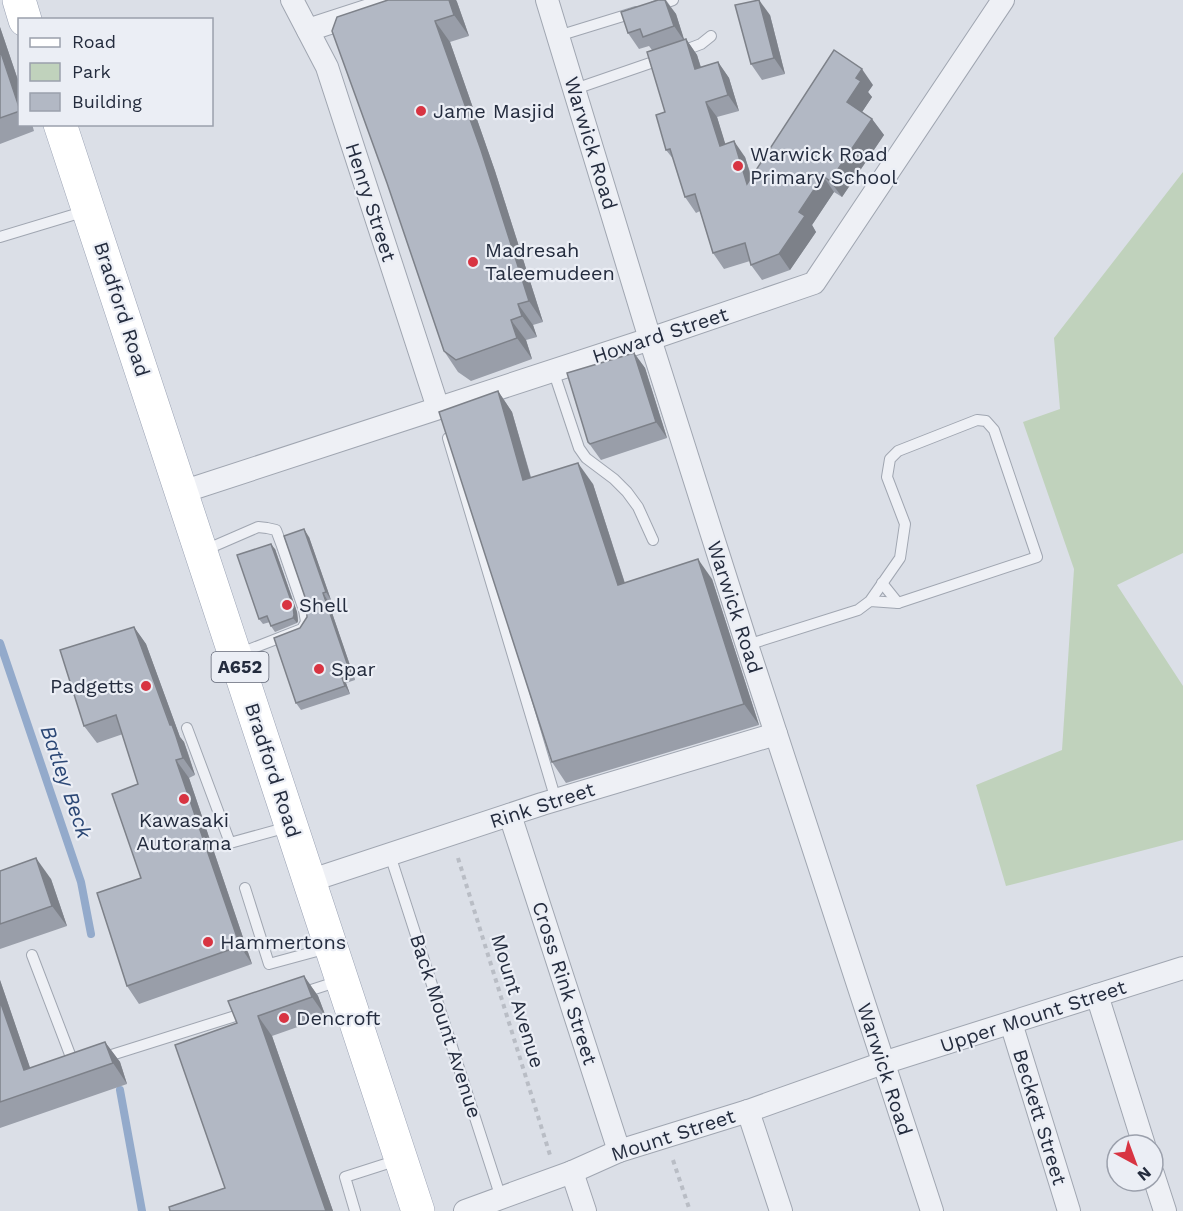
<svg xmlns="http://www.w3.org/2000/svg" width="1183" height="1211" font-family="'Work Sans',sans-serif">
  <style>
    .green { fill: #c0d2bc }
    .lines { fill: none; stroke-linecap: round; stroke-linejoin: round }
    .stream { stroke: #93aacb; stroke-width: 8 }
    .lane-casing { stroke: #a0a6b1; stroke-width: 12 }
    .street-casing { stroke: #a0a6b1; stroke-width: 24 }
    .primary-casing { stroke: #9aa2b4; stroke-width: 34 }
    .path { stroke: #b9bdc5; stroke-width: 4; stroke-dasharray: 4.5 4.5; stroke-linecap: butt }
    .lane { stroke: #eef0f5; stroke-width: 10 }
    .street { stroke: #eef0f5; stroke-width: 22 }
    .primary { stroke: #fff; stroke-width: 33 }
    .wall { fill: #999ea9 }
    .shaded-wall { fill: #7d8189 }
    .building { fill: #b2b8c4; stroke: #7d8189; stroke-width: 1.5 }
    .poi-dot { fill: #d83442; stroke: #ebeef5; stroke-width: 2 }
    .labels { text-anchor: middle; stroke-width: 4.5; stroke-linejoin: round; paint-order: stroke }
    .shield { fill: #ebeef5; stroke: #606675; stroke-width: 1.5 }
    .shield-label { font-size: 18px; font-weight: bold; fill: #242c3e }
    .poi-label { font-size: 20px; fill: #242c3e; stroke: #ebeef5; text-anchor: start }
    .street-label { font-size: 20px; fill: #242c3e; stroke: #ebeef5 }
    .water-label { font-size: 21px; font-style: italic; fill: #2b4775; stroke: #ebeef5 }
  </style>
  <rect width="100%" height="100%" fill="#dbdfe7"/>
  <!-- green -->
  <polygon class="green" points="1183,172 1183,553 1117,585 1183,686 1183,840 1006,886 976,785 1062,750 1074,569 1023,422 1060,409 1054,338"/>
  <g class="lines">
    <!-- stream -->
    <g class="stream">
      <polyline points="0,643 81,882 91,934"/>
      <polyline points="120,1090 142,1211"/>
    </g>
    <!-- lane casing -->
    <g class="lane-casing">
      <g id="lane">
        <polyline points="654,7 673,0"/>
        <polyline points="558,36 636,12"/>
        <polyline points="680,52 701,44 711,36"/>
        <polyline points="575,89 662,59"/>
        <polyline points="0,237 86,211"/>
        <polyline points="553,370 579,448 586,458 614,479 627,492 638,507 653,540"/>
        <polyline points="448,438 556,800"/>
        <polyline points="205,550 258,527 267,528 276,530 282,546 304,610 306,622 302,629 238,654"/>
        <polyline points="882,583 898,603"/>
        <polyline points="747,645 858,610 870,601 900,558 905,524 887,477 890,459 898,451 977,420 986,421 994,430 1037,557 898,603 870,601"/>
        <polyline points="187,728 230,843 288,827"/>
        <polyline points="390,855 501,1198"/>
        <polyline points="245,888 269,964 328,948"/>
        <polyline points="32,955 74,1065"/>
        <polyline points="302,993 339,981"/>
        <polyline points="102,1058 248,1012"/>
        <polyline points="355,1211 345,1177 398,1160"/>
      </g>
    </g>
    <!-- street casing -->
    <g class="street-casing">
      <g id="street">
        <polyline points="292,0 327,67 438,408"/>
        <polyline points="547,0 650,339 747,645 932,1211"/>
        <polyline points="308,30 400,0"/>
        <polyline points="182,492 650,339 814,283 1003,0"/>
        <polyline points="510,815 619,1151"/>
        <polyline points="309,881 542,804 776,734"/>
        <polyline points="1097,995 1144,1145"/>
        <polyline points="1011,1023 1069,1211"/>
        <polyline points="748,1111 781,1211"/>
        <polyline points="572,1172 585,1211"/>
        <polyline points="1153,1174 1165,1211"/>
        <polyline points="465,1211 572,1172 619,1151 748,1111 883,1063 1183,968"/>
      </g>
    </g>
    <!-- primary casing -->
    <g class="primary-casing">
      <g id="primary">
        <polyline points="19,0 25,20"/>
        <path d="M60,124C181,486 299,849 418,1211"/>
      </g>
    </g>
    <!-- path -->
    <g class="path">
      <polyline points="458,858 550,1155"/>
      <polyline points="673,1160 690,1211"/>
    </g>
    <!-- lane -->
    <use href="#lane" class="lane"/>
    <!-- street -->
    <use href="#street" class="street"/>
    <!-- primary -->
    <use href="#primary" class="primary"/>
  </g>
  <!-- wall -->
  <g class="wall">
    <polygon points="388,0 456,0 457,2 469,36 450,42 495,171 543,322 533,325 537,337 526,340 532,359 471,381 458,372 444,351"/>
    <polygon points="658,0 666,0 676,14 684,40 686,39 697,55 701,67 718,62 729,78 739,111 717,117 725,144 745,157 752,178 873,85 868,92 872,97 862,112 872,119 884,135 842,197 834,192 812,225 816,232 790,270 762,280 751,265 750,261 724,269 713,253 700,211 696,213 685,197 674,160 666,150 665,112 652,50 649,46 639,49 628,33"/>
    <polygon points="770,15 785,74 762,80 751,64"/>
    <polygon points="0,27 20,86 20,124 32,124 34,131 0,144"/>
    <polygon points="634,353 645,368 667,438 601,460 588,442"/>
    <polygon points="498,391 512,412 531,477 593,484 625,583 712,579 759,725 566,783 552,762"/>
    <polygon points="309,537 331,600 328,601 355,680 346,683 350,694 301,710 296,703 300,628 307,617"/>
    <polygon points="275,549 297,612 298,621 297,623 275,632 271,626 270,622 263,624 259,619"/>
    <polygon points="134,627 146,644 180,737 184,742 188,753 195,775 189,778 252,964 139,1004 127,986 141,878 138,784 123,734 97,743 84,726"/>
    <polygon points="0,871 51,879 67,926 0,949"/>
    <polygon points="304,976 318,996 326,1017 272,1036 333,1211 170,1211 225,1188 237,1023"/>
    <polygon points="0,980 30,1068 105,1042 120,1062 127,1084 0,1128"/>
  </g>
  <!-- shaded-wall -->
  <g class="shaded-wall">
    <polygon points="449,0 456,0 457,2 469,36 454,15"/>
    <polygon points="665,0 676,14 685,42 674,26"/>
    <polygon points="759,0 770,15 785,74 774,58"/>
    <polygon points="435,21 450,42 495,171 543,322 529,301"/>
    <polygon points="0,27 20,86 20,110 0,50"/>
    <polygon points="686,39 697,55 706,85 695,69"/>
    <polygon points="718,62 729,78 739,111 728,95"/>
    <polygon points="862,69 873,85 868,92 872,97 858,118 847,102 856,78"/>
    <polygon points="706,102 717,117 731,162 720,146"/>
    <polygon points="872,119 884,135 842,197 830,181"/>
    <polygon points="734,141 745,157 758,200 747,184"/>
    <polygon points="823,176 834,192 812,225 816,232 790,270 779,254 799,212"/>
    <polygon points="518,304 533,325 537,337 522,316"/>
    <polygon points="511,320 526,340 532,359 517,338"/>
    <polygon points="634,353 645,368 667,438 656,422"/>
    <polygon points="498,391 512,412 537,500 523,480"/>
    <polygon points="578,463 593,484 632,606 618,585"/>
    <polygon points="304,529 309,537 331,600 326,592"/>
    <polygon points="271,544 275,549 297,612 298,621 297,623 293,618"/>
    <polygon points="698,559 712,579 759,725 744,704"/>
    <polygon points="323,593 328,601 355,680 350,672"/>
    <polygon points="134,627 146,644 180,737 184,742 195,775 183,758"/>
    <polygon points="341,675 346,683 350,694 345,686"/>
    <polygon points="176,760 189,778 252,964 240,946"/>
    <polygon points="36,858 51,879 67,926 52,906"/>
    <polygon points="304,976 318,996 326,1017 312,997"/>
    <polygon points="0,980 38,1091 24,1070 0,1001"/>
    <polygon points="258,1016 272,1036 333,1211 326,1211"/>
    <polygon points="105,1042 120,1062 127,1084 113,1063"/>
  </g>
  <!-- building -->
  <g class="building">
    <polygon points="388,0 449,0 454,15 435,21 481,150 529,301 518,304 522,316 511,320 517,338 456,360 444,351 387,183 332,31 337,17"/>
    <polygon points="658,0 665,0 674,26 643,37 640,29 628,33 621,12"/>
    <polygon points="759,0 774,58 751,64 735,5"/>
    <polygon points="686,39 695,69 718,62 728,95 706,102 720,146 734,141 747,184 834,50 862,69 856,78 861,81 847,102 872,119 830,181 823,176 799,212 805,216 779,254 751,265 745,243 713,253 695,194 685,197 670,149 666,150 656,115 665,112 647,52"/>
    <polygon points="0,50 20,110 20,111 0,118"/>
    <polygon points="634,353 656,422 590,444 588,442 567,373"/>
    <polygon points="498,391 523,480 578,463 618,585 698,559 744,704 552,762 439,412"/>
    <polygon points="304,529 326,592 323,593 350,672 341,675 345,686 296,703 274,638 300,628 307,617 306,600 284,536"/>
    <polygon points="271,544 293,606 294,615 293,618 271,626 267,616 259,619 237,555"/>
    <polygon points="134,627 170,725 172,725 176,736 183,758 176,760 240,946 127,986 97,893 141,878 112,794 138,784 116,715 84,726 60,650"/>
    <polygon points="36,858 52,906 0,924 0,871"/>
    <polygon points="304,976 312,997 258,1016 326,1211 170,1211 169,1207 225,1188 175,1045 237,1023 228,1001"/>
    <polygon points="0,1001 24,1070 105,1042 113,1063 0,1102"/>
  </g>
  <!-- markers -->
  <g class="poi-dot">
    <circle cx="421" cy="111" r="6"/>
    <circle cx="738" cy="166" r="6"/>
    <circle cx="473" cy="262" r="6"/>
    <circle cx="287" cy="605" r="6"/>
    <circle cx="319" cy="669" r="6"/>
    <circle cx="146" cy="686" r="6"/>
    <circle cx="184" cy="799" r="6"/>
    <circle cx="208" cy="942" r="6"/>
    <circle cx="284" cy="1018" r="6"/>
  </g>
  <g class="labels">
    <!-- shield labels -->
    <rect class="shield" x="211.5" y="652" width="57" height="30" rx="4.5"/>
    <g class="shield-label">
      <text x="240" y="673">A652</text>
    </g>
    <!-- poi labels -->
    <g class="poi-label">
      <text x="433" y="118">Jame Masjid</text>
      <text x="750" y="161">Warwick Road<tspan x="750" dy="23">Primary School</tspan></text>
      <text x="485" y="257">Madresah<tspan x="485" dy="23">Taleemudeen</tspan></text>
      <text x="299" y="612">Shell</text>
      <text x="331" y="676">Spar</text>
      <text x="134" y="693" text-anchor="end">Padgetts</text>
      <text x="184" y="827" text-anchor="middle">Kawasaki<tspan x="184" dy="23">Autorama</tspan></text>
      <text x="220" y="949">Hammertons</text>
      <text x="296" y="1025">Dencroft</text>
    </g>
    <!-- street labels -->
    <g class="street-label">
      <text transform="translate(591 143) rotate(73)" y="7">Warwick Road</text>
      <text transform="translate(371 202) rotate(72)" y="7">Henry Street</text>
      <text transform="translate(122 309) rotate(72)" y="7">Bradford Road</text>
      <text transform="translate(660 335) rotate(-18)" y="7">Howard Street</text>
      <text transform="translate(735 607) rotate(72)" y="7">Warwick Road</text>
      <text transform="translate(273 770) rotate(72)" y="7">Bradford Road</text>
      <text transform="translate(542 805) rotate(-18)" y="7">Rink Street</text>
      <text transform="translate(565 983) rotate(72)" y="7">Cross Rink Street</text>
      <text transform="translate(518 1001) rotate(73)" y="7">Mount Avenue</text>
      <text transform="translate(1033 1016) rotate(-18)" y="7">Upper Mount Street</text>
      <text transform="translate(446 1026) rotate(72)" y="7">Back Mount Avenue</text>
      <text transform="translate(885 1069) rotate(72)" y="7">Warwick Road</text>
      <text transform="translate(1040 1117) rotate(73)" y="7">Beckett Street</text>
      <text transform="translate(673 1135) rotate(-18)" y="7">Mount Street</text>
    </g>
    <!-- water labels -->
    <g class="water-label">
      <text transform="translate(66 782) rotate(71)" y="7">Batley Beck</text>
    </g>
  </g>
  <!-- legend -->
  <rect x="18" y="18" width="195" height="108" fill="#ebeef5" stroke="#9ba0ac" stroke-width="1.5"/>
  <rect x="30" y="38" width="30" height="9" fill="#ffffff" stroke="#9ba0ac" stroke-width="1.5"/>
  <text x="72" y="48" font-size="18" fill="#242c3e">Road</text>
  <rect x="30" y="63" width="30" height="18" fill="#c0d2bc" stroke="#9ba0ac" stroke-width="1.5"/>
  <text x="72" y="78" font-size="18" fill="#242c3e">Park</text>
  <rect x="30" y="93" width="30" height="18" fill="#b2b8c4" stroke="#9ba0ac" stroke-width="1.5"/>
  <text x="72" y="108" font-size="18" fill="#242c3e">Building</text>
  <!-- north arrow -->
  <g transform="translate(1135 1163) rotate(139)"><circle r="28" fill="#ebeef5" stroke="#9ba0ac" stroke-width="1.5"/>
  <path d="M0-4.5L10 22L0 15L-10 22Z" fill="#d83442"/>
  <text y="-9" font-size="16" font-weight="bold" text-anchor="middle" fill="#242c3e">N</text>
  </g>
</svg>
